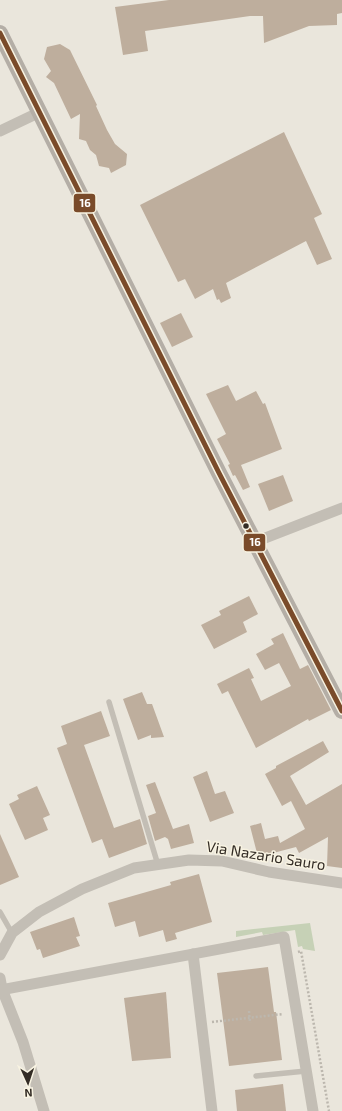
<svg xmlns="http://www.w3.org/2000/svg" width="342" height="1111" font-family="'Exo 2',sans-serif">
  <style>
    .green { fill: #c6d1b6 }
    .building { fill: #beae9d }
    .lines { fill: none; stroke-linecap: round; stroke-linejoin: round }
    .path { stroke: #bcb7ae; stroke-width: 2.5; stroke-dasharray: 2 2; stroke-linecap: butt }
    .lane { stroke: #c3beb5; stroke-width: 5.5 }
    .street { stroke: #c3beb5; stroke-width: 11 }
    .secondary { stroke: #b4aea6; stroke-width: 16 }
    .bus-1-casing { stroke: #f8f3e2; stroke-width: 8 }
    .bus-1 { stroke: #7a4b2a; stroke-width: 5 }
    .bus-dot { fill: #332c25; stroke: #f8f3e2; stroke-width: 1.5 }
    .labels { text-anchor: middle; stroke-width: 3; stroke-linejoin: round; paint-order: stroke }
    .street-label { font-size: 15px; fill: #332c25; stroke: #f8f3e2 }
    .line-badge { stroke: #f8f3e2; stroke-width: 1.5 }
    .badge-label { font-size: 11px; text-anchor: middle; font-weight: bold; fill: #fff }
  </style>
  <rect width="100%" height="100%" fill="#eae6dc"/>
  <!-- green -->
  <polygon class="green" points="310,923 315,951 303,949 302,946 298,947 295,930 263,935 262,932 236,937 236,931"/>
  <!-- building -->
  <g class="building">
    <polygon points="169,0 342,0 342,13 337,14 337,25 309,26 264,43 263,16 250,16 145,31 148,51 123,55 115,7"/>
    <polygon points="60,44 70,50 97,105 96,106 107,130 115,144 127,154 126,165 111,173 109,168 99,166 96,155 90,150 86,141 79,139 80,114 71,119 54,83 46,77 51,71 44,59 47,47"/>
    <polygon points="284,132 322,214 314,218 332,259 317,265 306,241 226,283 231,298 221,303 219,299 217,300 213,289 195,299 185,279 178,282 140,205"/>
    <polygon points="181,313 193,337 172,347 160,323"/>
    <polygon points="228,385 236,401 256,391 263,404 265,403 282,449 241,465 250,487 243,490 235,475 233,476 228,465 230,464 217,439 226,434 206,394"/>
    <polygon points="283,475 293,501 269,511 258,484"/>
    <polygon points="249,596 258,614 243,622 247,632 214,649 201,625 221,615 219,611"/>
    <polygon points="283,633 300,669 308,665 331,710 309,721 308,719 256,748 228,691 222,694 217,684 249,668 254,678 251,679 261,701 291,686 279,663 265,670 256,654 274,644 271,639"/>
    <polygon points="142,692 147,704 152,704 164,737 151,738 151,735 138,740 123,699"/>
    <polygon points="101,711 110,736 84,745 114,828 140,819 147,844 109,858 102,839 92,843 57,748 67,744 61,726"/>
    <polygon points="323,741 329,752 290,776 306,805 342,784 342,868 327,866 328,837 299,853 296,847 258,857 250,826 261,823 265,839 278,836 280,843 305,829 291,801 282,806 265,774 276,768 276,766"/>
    <polygon points="207,771 215,794 225,791 234,813 210,822 193,777"/>
    <polygon points="155,782 173,829 189,824 194,843 171,849 168,839 165,837 155,841 148,816 156,813 146,785"/>
    <polygon points="37,786 50,815 43,818 48,830 25,840 9,804 19,799 17,795"/>
    <polygon points="0,834 19,877 0,885"/>
    <polygon points="199,874 212,922 175,933 177,939 166,942 163,930 139,937 135,921 115,927 108,903 171,885 170,882"/>
    <polygon points="74,917 80,936 76,937 80,946 43,958 40,949 37,950 30,932"/>
    <polygon points="268,967 274,1012 276,1012 282,1060 229,1066 217,973"/>
    <polygon points="166,992 171,1058 132,1061 124,998"/>
    <polygon points="283,1084 286,1111 237,1111 235,1090"/>
  </g>
  <g class="lines">
    <!-- path -->
    <g class="path">
      <polyline points="298,952 301,951 329,1111"/>
      <polyline points="249,1011 250,1023"/>
      <polyline points="212,1022 283,1014"/>
    </g>
    <!-- lane -->
    <g class="lane">
      <polyline points="109,702 158,865"/>
      <polyline points="0,912 12,933"/>
      <polyline points="256,1076 306,1071"/>
    </g>
    <!-- street -->
    <g class="street">
      <polyline points="0,131 40,112"/>
      <polyline points="255,542 342,508"/>
      <polyline points="193,954 212,1111"/>
      <polyline points="0,955 12,933 39,912 82,889 134,868 189,860 222,861 269,872 342,883"/>
      <polyline points="0,978 2,989 23,1042 44,1111"/>
      <polyline points="0,990 284,937 313,1111"/>
    </g>
    <!-- secondary -->
    <polyline class="secondary" points="0,33 219,473 342,711"/>
    <!-- bus-1 casing -->
    <g class="bus-1-casing">
      <polyline id="bus-1" points="0,33 219,473 342,711"/>
    </g>
    <!-- bus-1 -->
    <use href="#bus-1" class="bus-1"/>
  </g>
  <!-- markers -->
  <circle class="bus-dot" cx="246" cy="526" r="3.5"/>
  <g class="labels">
    <!-- street labels -->
    <g class="street-label">
      <text transform="translate(266 856) rotate(9)" y="5">Via Nazario Sauro</text>
    </g>
  </g>
  <g class="line-badge">
    <rect x="73" y="193" width="23" height="20" rx="4" fill="#7a4b2a"/>
    <rect x="243" y="533" width="23" height="19" rx="4" fill="#7a4b2a"/>
  </g>
  <g class="badge-label">
    <text x="85" y="207">16</text>
    <text x="255" y="546">16</text>
  </g>
  <!-- north arrow -->
  <g transform="translate(28 1083) rotate(177)" stroke="#f8f3e2" stroke-width="3" paint-order="stroke">
  <path d="M0-3L7 15L0 10L-7 15Z" fill="#332c25"/>
  <text y="-6" font-size="11" font-weight="bold" text-anchor="middle" fill="#332c25">N</text>
  </g>
</svg>
